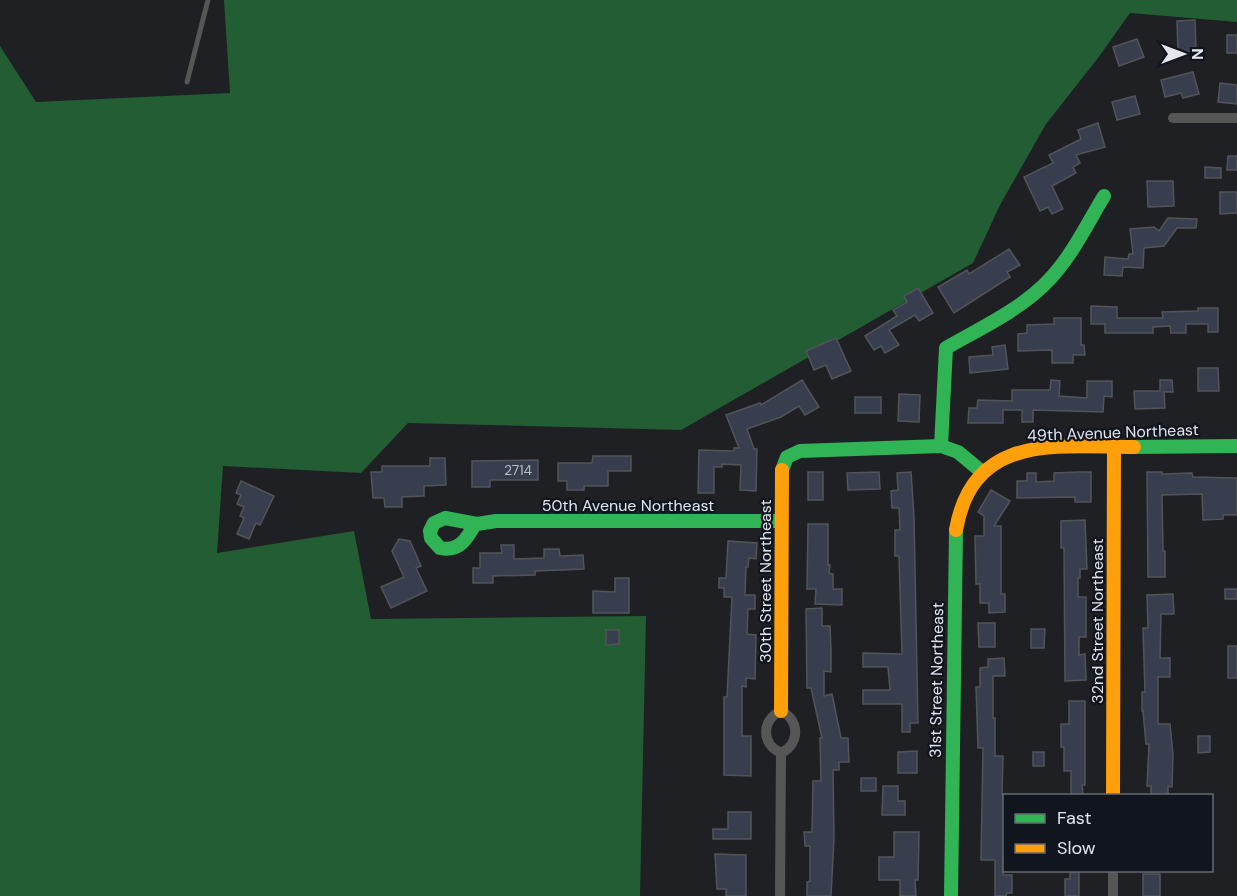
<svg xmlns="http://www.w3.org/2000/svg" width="1237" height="896" font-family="'DM Sans',sans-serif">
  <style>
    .forest { fill: #225d34 }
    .building { fill: #383e4e; stroke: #525458; stroke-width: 1.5 }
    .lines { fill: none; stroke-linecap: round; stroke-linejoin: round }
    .lane { stroke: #575656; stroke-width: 5 }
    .street { stroke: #575656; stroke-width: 10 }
    .fast { stroke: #30b455; stroke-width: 14 }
    .slow { stroke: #ff9f0a; stroke-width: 14 }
    .labels { text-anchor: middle; stroke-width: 4.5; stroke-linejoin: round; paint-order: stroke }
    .number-label { font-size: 14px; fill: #b8bcc5 }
    .street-label { font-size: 16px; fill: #e3e6ed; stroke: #11151e }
  </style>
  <rect width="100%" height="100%" fill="#1e2024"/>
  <!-- forest -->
  <polygon class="forest" points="224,0 1237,0 1237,22 1130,13 1098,58 1046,124 1000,205 973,263 681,430 408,423 361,473 223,466 217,553 354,531 371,619 646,616 640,896 0,896 0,46 36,102 230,93"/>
  <!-- building -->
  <g class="building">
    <polygon points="1195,20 1196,51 1178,52 1177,21"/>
    <rect x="1227" y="35" width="10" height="18"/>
    <polygon points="1137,39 1144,57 1119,66 1113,47"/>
    <polygon points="1193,72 1199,94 1183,98 1181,93 1165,97 1161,80"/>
    <polygon points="1220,83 1237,85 1237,104 1218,102"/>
    <polygon points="1135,96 1140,114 1117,120 1112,102"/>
    <polygon points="1098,123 1105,147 1076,155 1080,163 1073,167 1076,173 1052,186 1063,209 1052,214 1048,207 1040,211 1024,177 1053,163 1049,155 1081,139 1078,130"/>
    <polygon points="1228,156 1237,156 1237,170 1227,170"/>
    <polygon points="1205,167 1221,168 1221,178 1205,178"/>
    <polygon points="1147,181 1173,181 1174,206 1148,207"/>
    <polygon points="1220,192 1237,192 1237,213 1220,214"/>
    <polygon points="1168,218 1197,219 1196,228 1177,228 1164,246 1144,248 1143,268 1123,267 1122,276 1104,275 1105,257 1128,259 1129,254 1133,254 1130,229 1154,227 1159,231"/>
    <polygon points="1009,249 1020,265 1007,272 1010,277 954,313 938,287 967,270 969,274"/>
    <polygon points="918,288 933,313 919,321 915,315 889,330 899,345 885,353 881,346 874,350 865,336 897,316 893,310 907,302 904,296"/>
    <polygon points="1091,306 1117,307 1117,318 1163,318 1162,312 1198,311 1198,308 1218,308 1218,332 1208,332 1208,324 1186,324 1186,333 1171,333 1170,326 1153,327 1153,333 1105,333 1105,324 1091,324"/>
    <polygon points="1054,318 1081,318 1081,345 1084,345 1085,355 1073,355 1073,363 1052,363 1052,350 1018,351 1018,334 1027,333 1027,325 1054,324"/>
    <polygon points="836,338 851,371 832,379 826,365 814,370 806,351"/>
    <polygon points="1005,345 1008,369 970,373 969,357 993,355 992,347"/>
    <polygon points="1198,368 1218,368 1219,391 1198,391"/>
    <polygon points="802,380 819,407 805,415 799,406 781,417 747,429 754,449 757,449 756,491 740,490 741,465 722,464 722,467 714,467 714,493 698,493 699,450 734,451 734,448 739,448 726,415 760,403 761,405"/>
    <polygon points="1051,380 1060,381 1059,396 1087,398 1087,381 1112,381 1112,397 1104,396 1103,412 1033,410 1033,422 1022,422 1022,410 1003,410 1003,423 968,423 969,408 977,408 978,400 1012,401 1012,390 1050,390"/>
    <polygon points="1160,380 1172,380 1173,392 1164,392 1165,408 1135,409 1134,391 1160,391"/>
    <polygon points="899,394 920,395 919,422 898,421"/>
    <rect x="855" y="397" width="26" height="16"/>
    <polygon points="593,456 631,456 631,471 608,471 608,486 584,486 584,490 567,490 567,481 558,481 558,463 592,463"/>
    <polygon points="430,458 445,458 446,485 424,486 424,496 402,497 402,507 385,507 384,498 373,498 371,472 382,472 382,466 430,466"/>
    <polygon points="538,460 538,480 490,480 490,487 472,487 472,461"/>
    <rect x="808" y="472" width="15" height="28"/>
    <polygon points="879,472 880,489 848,490 847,473"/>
    <polygon points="911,472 914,517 918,723 910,723 910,732 902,732 902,704 863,704 863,690 890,690 888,667 863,667 863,653 902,654 899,556 895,556 895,530 900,530 899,508 892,508 891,491 898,490 897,473"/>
    <polygon points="1079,472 1091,472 1091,502 1075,502 1075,497 1017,498 1017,481 1027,481 1027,473 1036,473 1036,482 1054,481 1054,473"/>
    <polygon points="1147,472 1162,472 1162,474 1192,473 1193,477 1237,478 1237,515 1223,515 1223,519 1203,520 1202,494 1162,495 1163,551 1165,551 1165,577 1148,577"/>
    <polygon points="241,481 274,496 260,525 256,523 249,539 237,534 244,518 240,516 244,507 237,504 241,495 236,493"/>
    <polygon points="991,490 1010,501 994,526 1001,526 1001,594 1005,594 1005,612 989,613 989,603 980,603 980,584 976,584 975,536 984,536 984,516 978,512"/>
    <polygon points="1085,520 1087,569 1080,569 1080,578 1078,578 1078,597 1086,597 1086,637 1079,637 1079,655 1085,654 1086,680 1065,681 1064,548 1061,548 1061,521"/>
    <polygon points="808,524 828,524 828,565 830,565 829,573 833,574 833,589 842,589 842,605 815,604 816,589 807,589"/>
    <polygon points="399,539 410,541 421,566 416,568 427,591 391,608 381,587 404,577 392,551"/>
    <polygon points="728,541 757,543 756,559 749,558 748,567 746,567 745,595 755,595 755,609 748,609 747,634 756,635 755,679 746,678 746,687 742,686 742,736 751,736 751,776 724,775 724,697 727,697 732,597 724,597 724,588 719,588 719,578 726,578"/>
    <polygon points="501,545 514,545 514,559 544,558 544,549 559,549 560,556 583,555 584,569 535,571 535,575 493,576 493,583 473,583 473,568 480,568 480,553 502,553"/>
    <polygon points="615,578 629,578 629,613 593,613 593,591 615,592"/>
    <rect x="1225" y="589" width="12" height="10"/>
    <polygon points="1173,594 1174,614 1161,614 1160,658 1170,658 1170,677 1158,677 1158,724 1170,724 1173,755 1172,787 1168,786 1168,795 1151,795 1151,786 1147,786 1149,744 1146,744 1143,711 1142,711 1142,692 1145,692 1143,628 1148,628 1147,595"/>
    <polygon points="822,608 822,626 830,626 831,651 831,672 824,671 824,696 832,694 841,738 848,738 849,762 839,762 839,770 833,770 834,838 831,896 807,896 807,882 810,881 810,846 805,846 804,832 812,832 813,781 821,781 820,738 822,738 811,688 807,688 806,609"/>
    <polygon points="978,623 995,623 995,647 979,647"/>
    <polygon points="1031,629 1045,629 1044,648 1031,648"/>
    <polygon points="606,630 619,630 619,644 606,645"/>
    <rect x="1228" y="646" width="9" height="32"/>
    <polygon points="1004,658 1005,676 993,676 993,718 995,718 995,756 1003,756 1002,794 1005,794 1003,875 1012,875 1012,893 1007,893 1006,896 995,896 995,860 981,860 983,748 978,748 976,687 980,687 980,668 988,667 988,659"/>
    <polygon points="1069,701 1085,701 1085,785 1082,785 1083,795 1071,795 1071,771 1064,771 1064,747 1061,747 1061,724 1069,724"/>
    <polygon points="1198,736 1210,736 1210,752 1198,753"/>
    <polygon points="917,751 917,773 898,773 898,752"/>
    <rect x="1033" y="752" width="11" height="14"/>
    <rect x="861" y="778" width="15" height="13"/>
    <polygon points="883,786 898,786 898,801 905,801 905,815 882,815"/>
    <polygon points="728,812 751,812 751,839 713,839 713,829 728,829"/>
    <polygon points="894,832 919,832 918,880 915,880 916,896 900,896 900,880 879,880 879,857 894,857"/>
    <polygon points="715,854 746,855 746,896 726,896 726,889 717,889"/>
    <polygon points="1070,870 1079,870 1079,896 1065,896 1065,879 1070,879"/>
    <rect x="1143" y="874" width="17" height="22"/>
  </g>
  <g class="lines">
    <!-- lane -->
    <polyline class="lane" points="187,82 208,0"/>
    <!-- street -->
    <g class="street">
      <polyline points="1173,118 1237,118"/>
      <path d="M781,711C800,720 800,744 781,753C761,744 761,720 781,711Z"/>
      <polyline points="780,896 781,753"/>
      <polyline points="1113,896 1113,870"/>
    </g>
    <!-- fast -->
    <g class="fast">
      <path d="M941,446L946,348C979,329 1016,312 1044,285C1070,260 1086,226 1104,196"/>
      <polyline points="1134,447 1237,446"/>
      <polyline points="782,470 787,457 800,451 941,446 958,452 982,472"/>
      <path d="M475,524C467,539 459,552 440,548L431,538L430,531L434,523L445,518L477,524L496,521H781"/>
      <polyline points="951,896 956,530"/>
    </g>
    <!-- slow -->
    <g class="slow">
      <path d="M956,530C973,432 1058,447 1134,447"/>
      <polyline points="781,711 782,470"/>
      <polyline points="1113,796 1114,447"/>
    </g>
  </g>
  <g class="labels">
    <!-- number labels -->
    <g class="number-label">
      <text x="518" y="475">2714</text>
    </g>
    <!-- street labels -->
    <g class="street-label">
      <text transform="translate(1113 432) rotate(-2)" y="6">49th Avenue Northeast</text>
      <text x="628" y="511">50th Avenue Northeast</text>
      <text transform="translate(765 581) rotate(-90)" y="6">30th Street Northeast</text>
      <text transform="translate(1097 621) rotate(-90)" y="6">32nd Street Northeast</text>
      <text transform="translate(936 680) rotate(-89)" y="6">31st Street Northeast</text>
    </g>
  </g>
  <!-- legend -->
  <rect x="1003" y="794" width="210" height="78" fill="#11151e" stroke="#656971" stroke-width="1.5"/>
  <rect x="1015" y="814" width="30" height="9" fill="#30b455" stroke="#656971" stroke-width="1.5"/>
  <text x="1057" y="824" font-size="18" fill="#e3e6ed">Fast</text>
  <rect x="1015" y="844" width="30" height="9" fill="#ff9f0a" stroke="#656971" stroke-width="1.5"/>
  <text x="1057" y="854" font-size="18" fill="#e3e6ed">Slow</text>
  <!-- north arrow -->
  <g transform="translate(1183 54) rotate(90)" stroke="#11151e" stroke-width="4.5" paint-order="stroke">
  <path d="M0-4.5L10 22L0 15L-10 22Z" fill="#e3e6ed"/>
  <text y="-9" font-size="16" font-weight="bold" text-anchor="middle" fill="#e3e6ed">N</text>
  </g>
</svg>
